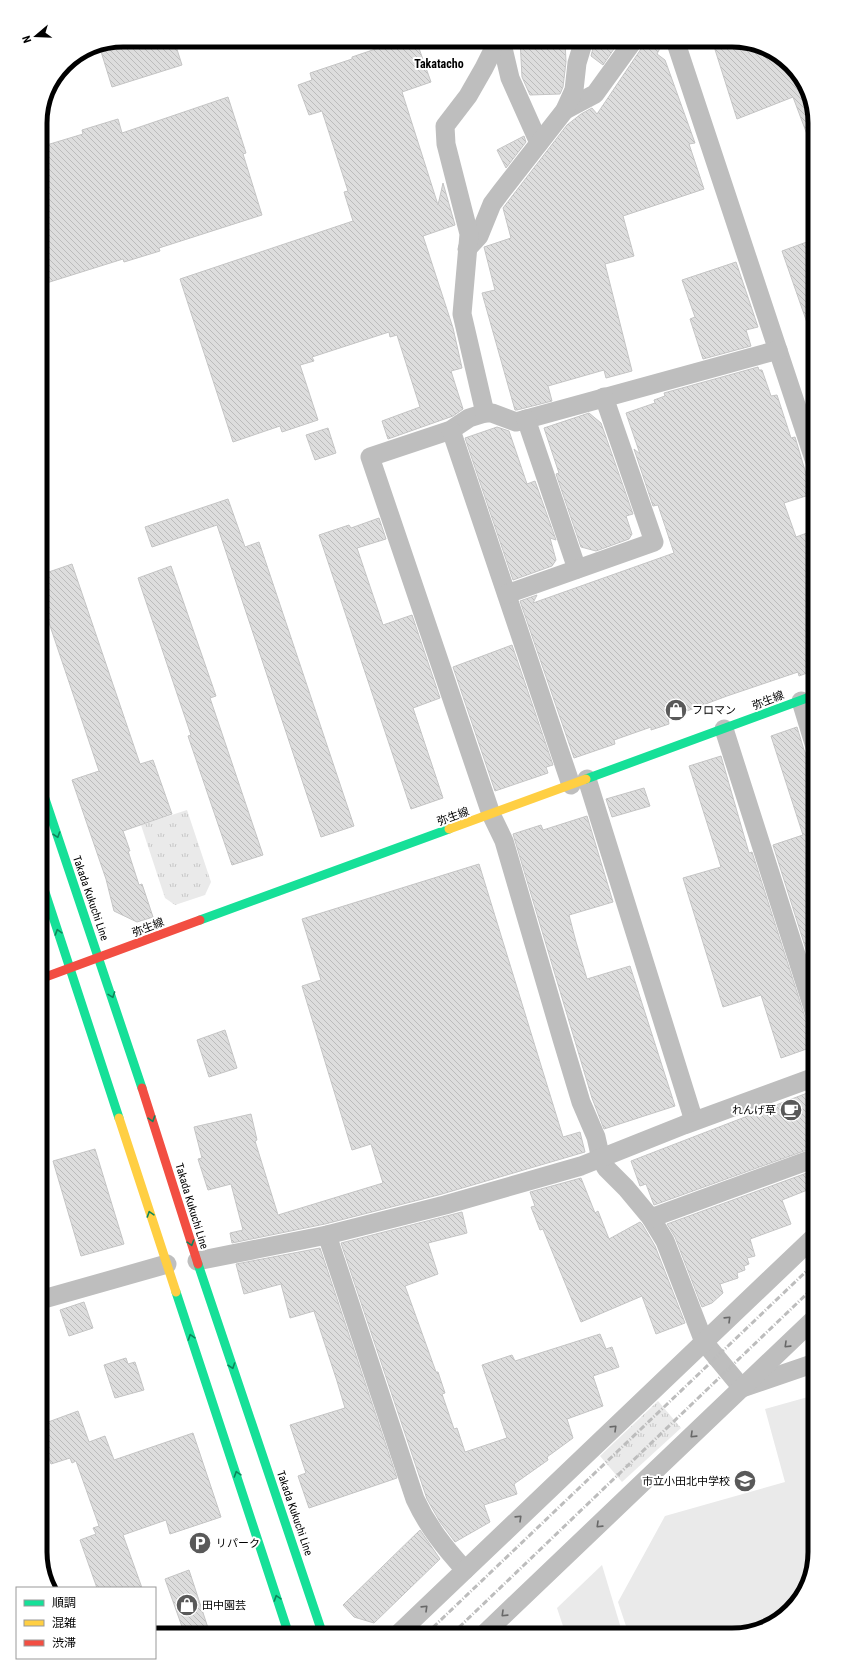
<svg xmlns="http://www.w3.org/2000/svg" width="855" height="1675" font-family="'Roboto Condensed','Noto Sans JP',sans-serif">
  <style>
    .grass { fill: url(#grass-tufts) }
    .pitch { fill: #eaeaea }
    .building { fill: url(#building-back-hatch); stroke: #c5c5c5 }
    .lines { fill: none; stroke-linecap: round; stroke-linejoin: round }
    .street { stroke: #bebebe; stroke-width: 19 }
    .fast { stroke: #16e098; stroke-width: 9 }
    .slow { stroke: #ffcf43; stroke-width: 9 }
    .jam { stroke: #f24e42; stroke-width: 9 }
    .rail { stroke: #bdbdbd; stroke-width: 3; stroke-dasharray: 6 2 1 2; stroke-linecap: butt }
    .oneway { stroke: #0d865b }
    .oneway2 { stroke: #686868 }
    .labels { text-anchor: middle; stroke-width: 4; stroke-linejoin: round; paint-order: stroke }
    .street-label { font-size: 11px; fill: #000; stroke: #fff }
    .poi-label { font-size: 11px; fill: #000; stroke: #fff; text-anchor: start }
    .neighbourhood-label { font-size: 12px; font-weight: bold; fill: #000; stroke: #fff }
    .rim { fill: none; stroke: #000; stroke-width: 5 }
  </style>
  <defs>
    <pattern id="grass-tufts" width="24" height="20" patternUnits="userSpaceOnUse"><rect width="24" height="20" fill="#eaeaea"/><path d="M3 7l-1-3M5 7V3M7 7l1-3M15 17l-1-3M17 17v-4M19 17l1-3" fill="none" stroke="#c7c7c7"/></pattern>
    <pattern id="building-back-hatch" width="6" height="6" patternUnits="userSpaceOnUse"><rect width="6" height="6" fill="#ddd"/><path d="M-1 5l2 2M0 0l6 6M5-1l2 2" fill="none" stroke="#bcbcbc"/></pattern>
  </defs>
  <rect width="100%" height="100%" fill="#fff"/>
  <!-- grass -->
  <g class="grass">
    <polygon points="187,810 211,882 205,895 175,905 165,898 141,825"/>
    <polygon points="658,1401 681,1428 622,1482 600,1456"/>
  </g>
  <!-- pitch -->
  <g class="pitch">
    <polygon points="815,1395 815,1552 801,1598 763,1629 732,1635 629,1635 618,1602 665,1516 785,1482 765,1409"/>
    <polygon points="602,1565 623,1635 566,1635 557,1608"/>
  </g>
  <!-- building -->
  <g class="building">
    <polygon points="123,40 174,40 182,65 112,87 99,45"/>
    <polygon points="402,40 416,40 431,82 402,92 438,205 443,183 455,225 423,236 453,328 462,368 451,371 463,409 453,416 388,439 382,421 420,407 397,335 390,337 389,332 312,357 314,361 300,365 318,420 282,432 280,426 233,442 180,279 353,221 344,192 348,191 322,111 309,115 298,85 312,80 310,73 352,59 352,57"/>
    <polygon points="520,40 565,40 566,62 563,87 560,94 530,95 522,77"/>
    <polygon points="595,40 620,40 603,65 591,56"/>
    <polygon points="645,40 648,40 660,48 657,54 665,60 695,143 689,144 704,189 623,216 634,256 605,264 632,371 606,378 604,370 548,386 552,401 517,410 515,410 482,293 495,290 484,247 511,238 503,208 567,125 581,114 592,108 597,114 643,46"/>
    <polygon points="712,40 738,40 782,57 809,92 815,123 815,135 808,137 793,97 737,119"/>
    <polygon points="228,97 246,153 243,154 262,215 159,248 160,251 124,262 123,259 40,285 40,147 83,134 82,130 118,119 122,133"/>
    <polygon points="524,136 526,142 506,168 497,150"/>
    <polygon points="815,239 815,337 812,337 782,251"/>
    <polygon points="736,262 758,327 746,330 751,346 703,359 690,319 695,317 682,280"/>
    <polygon points="758,367 759,370 762,370 771,396 777,395 791,438 795,437 812,494 784,503 796,537 815,530 815,670 799,676 798,672 727,696 668,718 669,724 651,730 651,727 614,740 615,744 574,758 520,601 537,595 533,603 674,553 658,505 653,506 634,449 640,454 626,413 655,403 654,400 665,396 664,393"/>
    <polygon points="589,413 601,423 633,514 626,516 632,534 629,539 596,551 581,547 556,474 559,473 544,428"/>
    <polygon points="497,427 509,431 527,484 535,481 556,540 550,538 556,560 552,566 513,580 465,438"/>
    <polygon points="328,428 336,453 315,460 306,435"/>
    <polygon points="228,499 245,547 259,542 354,826 321,837 217,525 152,547 145,527"/>
    <polygon points="379,518 386,539 357,548 383,625 412,615 440,698 413,708 443,798 411,809 319,535 349,525 351,528"/>
    <polygon points="72,564 140,764 153,760 172,814 123,831 130,851 128,851 139,885 142,884 153,917 137,922 114,911 106,879 72,780 99,771 40,596 40,575"/>
    <polygon points="171,566 216,696 210,698 263,855 232,865 188,736 191,735 138,578"/>
    <polygon points="512,645 553,765 546,767 548,773 495,791 453,667"/>
    <polygon points="797,727 804,750 813,768 807,770 815,795 815,978 773,845 803,835 771,736"/>
    <polygon points="721,756 749,853 752,852 805,1017 808,1022 815,1025 815,1046 781,1058 761,995 723,1007 683,878 721,867 689,766"/>
    <polygon points="644,788 650,806 612,817 606,799"/>
    <polygon points="587,816 613,902 569,915 576,942 587,979 630,966 675,1106 604,1129 592,1098 513,834 541,825 543,830"/>
    <polygon points="479,864 563,1137 580,1132 585,1152 442,1194 325,1224 232,1243 230,1233 243,1230 231,1184 208,1190 198,1159 202,1158 194,1127 251,1114 257,1140 255,1141 278,1215 383,1183 371,1144 352,1150 302,986 321,980 302,919"/>
    <polygon points="225,1030 237,1068 209,1077 197,1040"/>
    <polygon points="815,1090 815,1147 654,1205 646,1184 640,1186 631,1161"/>
    <polygon points="95,1149 124,1244 81,1256 53,1161"/>
    <polygon points="815,1170 815,1187 782,1200 791,1224 750,1239 755,1256 747,1258 749,1264 744,1266 745,1270 737,1273 738,1278 720,1284 723,1293 712,1303 702,1307 675,1237 667,1224"/>
    <polygon points="581,1178 595,1213 598,1211 609,1239 640,1222 642,1224 655,1246 685,1323 656,1334 642,1296 581,1322 543,1229 540,1230 531,1207 535,1206 530,1192"/>
    <polygon points="462,1212 467,1233 428,1243 438,1274 405,1286 436,1372 438,1372 445,1393 442,1394 454,1429 457,1428 465,1452 507,1438 482,1365 512,1355 515,1361 600,1334 606,1349 612,1347 619,1367 593,1376 603,1406 567,1419 573,1438 547,1457 548,1460 514,1484 517,1494 484,1505 490,1522 455,1542 440,1522 427,1499 341,1243"/>
    <polygon points="320,1248 397,1478 309,1508 298,1476 306,1473 290,1425 345,1408 337,1381 314,1311 290,1318 281,1284 244,1294 236,1264"/>
    <polygon points="84,1302 93,1328 69,1336 60,1310"/>
    <polygon points="126,1358 128,1364 135,1362 144,1390 115,1398 104,1365"/>
    <polygon points="78,1411 89,1442 105,1436 114,1460 193,1433 221,1517 170,1534 166,1520 123,1535 142,1588 97,1588 80,1540 96,1534 93,1528 99,1526 76,1461 72,1463 70,1458 51,1464 40,1432 40,1425"/>
    <polygon points="420,1530 440,1559 374,1623 354,1617 343,1605"/>
    <polygon points="189,1570 209,1631 196,1635 185,1635 165,1579"/>
  </g>
  <g class="lines">
    <!-- street -->
    <g class="street">
      <polyline points="497,40 502,44 510,78 539,143"/>
      <polyline points="675,40 815,462"/>
      <polyline points="565,110 595,94 634,40"/>
      <polyline points="467,249 479,236 492,204 501,192 565,110 574,90 577,63 584,40"/>
      <polyline points="778,350 516,422 492,413 485,413 469,418 451,430 370,457 491,814 504,841 562,1039 581,1102 596,1137 601,1159 606,1168 626,1188 651,1218 665,1241 704,1342 742,1388 815,1363"/>
      <polyline points="485,413 462,314 469,234 446,144 445,126 468,96 484,68 492,52 493,40"/>
      <polyline points="526,419 577,569"/>
      <polyline points="451,430 571,785"/>
      <polyline points="507,594 654,542 604,397"/>
      <polyline points="801,701 815,747"/>
      <polyline points="724,729 815,1014"/>
      <polyline points="587,779 694,1121"/>
      <polyline points="651,1218 815,1158"/>
      <path d="M327,1235L415,1499C428,1527 445,1548 465,1570"/>
      <polyline points="197,1261 327,1235 445,1205 581,1166 684,1125 815,1077"/>
      <polyline points="40,1300 167,1264"/>
      <polyline points="397,1635 815,1236"/>
      <polyline points="483,1635 815,1318"/>
    </g>
    <!-- fast -->
    <g class="fast">
      <polyline points="586,779 815,695"/>
      <polyline points="40,784 142,1088"/>
      <polyline points="40,877 119,1118"/>
      <polyline points="200,920 449,829"/>
      <polyline points="198,1264 323,1635"/>
      <polyline points="176,1292 289,1635"/>
    </g>
    <!-- slow -->
    <g class="slow">
      <polyline points="449,829 586,779"/>
      <polyline points="119,1118 176,1292"/>
    </g>
    <!-- jam -->
    <g class="jam">
      <polyline points="40,979 200,920"/>
      <polyline points="142,1088 198,1264"/>
    </g>
    <!-- rail -->
    <g class="rail">
      <polyline points="425,1635 815,1263"/>
      <polyline points="451,1635 815,1286"/>
    </g>
  </g>
  <!-- one-way arrows -->
  <defs><path id="oneway-chevron" d="M-2-3.5L2.5 0L-2 3.5" fill="none" stroke-width="1.6" stroke-linecap="round" stroke-linejoin="round"/></defs>
  <g class="oneway">
    <use href="#oneway-chevron" transform="translate(57 835) rotate(71)"/>
    <use href="#oneway-chevron" transform="translate(58 932) rotate(-107)"/>
    <use href="#oneway-chevron" transform="translate(112 995) rotate(70)"/>
    <use href="#oneway-chevron" transform="translate(152 1119) rotate(73)"/>
    <use href="#oneway-chevron" transform="translate(150 1214) rotate(-108)"/>
    <use href="#oneway-chevron" transform="translate(191 1243) rotate(73)"/>
    <use href="#oneway-chevron" transform="translate(191 1337) rotate(-108)"/>
    <use href="#oneway-chevron" transform="translate(232 1366) rotate(71)"/>
    <use href="#oneway-chevron" transform="translate(237 1474) rotate(-108)"/>
    <use href="#oneway-chevron" transform="translate(277 1598) rotate(-108)"/>
  </g>
  <g class="oneway2">
    <use href="#oneway-chevron" transform="translate(728 1319) rotate(-44)"/>
    <use href="#oneway-chevron" transform="translate(787 1345) rotate(136)"/>
    <use href="#oneway-chevron" transform="translate(614 1428) rotate(-44)"/>
    <use href="#oneway-chevron" transform="translate(693 1435) rotate(136)"/>
    <use href="#oneway-chevron" transform="translate(519 1518) rotate(-44)"/>
    <use href="#oneway-chevron" transform="translate(599 1525) rotate(136)"/>
    <use href="#oneway-chevron" transform="translate(425 1608) rotate(-44)"/>
    <use href="#oneway-chevron" transform="translate(504 1614) rotate(136)"/>
  </g>
  <!-- icons -->
  <defs>
    <g id="shop-disc" transform="scale(1.15)"><circle r="9.5" fill="#595959" stroke="#fff"/><path d="M-5-2.5h2.3a2.7 3.5 0 0 1 5.4 0H5L5.5 6h-11ZM-1.5-2.5h3a1.5 2.3 0 0 0-3 0Z" fill="#fff"/></g>
    <g id="cafe-disc" transform="scale(1.15)"><circle r="9.5" fill="#595959" stroke="#fff"/><path d="M-5.5-4.5H6V0H3Q3 3.5 0 3.5H-2.5Q-5.5 3.5-5.5 0ZM3-3.2v2h1.7v-2ZM-6 4.5H4V6H-6Z" fill="#fff"/></g>
    <g id="school-disc" transform="scale(1.15)"><circle r="9.5" fill="#595959" stroke="#fff"/><path d="M0-5L7-2L0 1L-7-2ZM-4 1L0 2.5L4 1V4Q0 6-4 4Z" fill="#fff"/></g>
    <g id="parking-disc" transform="scale(1.15)"><circle r="9.5" fill="#595959" stroke="#fff"/><path d="M-3.5-5.5H1a3.5 3.5 0 0 1 0 7H-1V5.5H-3.5ZM-1-3.4V-.6H.8a1.4 1.4 0 0 0 0-2.8Z" fill="#fff"/></g>
  </defs>
  <g fill-rule="evenodd">
    <use href="#shop-disc" x="676" y="710"/>
    <use href="#cafe-disc" x="791" y="1110"/>
    <use href="#school-disc" x="745" y="1481"/>
    <use href="#parking-disc" x="200" y="1543"/>
    <use href="#shop-disc" x="187" y="1605"/>
  </g>
  <g class="labels">
    <!-- street labels -->
    <g class="street-label">
      <text transform="translate(768 700) rotate(-21)" y="4">弥生線</text>
      <text transform="translate(453 816) rotate(-20)" y="4">弥生線</text>
      <text transform="translate(91 898) rotate(71)" y="4">Takada Kukuchi Line</text>
      <text transform="translate(148 927) rotate(-21)" y="4">弥生線</text>
      <text transform="translate(192 1206) rotate(73)" y="4">Takada Kukuchi Line</text>
      <text transform="translate(295 1513) rotate(71)" y="4">Takada Kukuchi Line</text>
    </g>
    <!-- poi labels -->
    <g class="poi-label">
      <text x="692" y="714">フロマン</text>
      <text x="776" y="1114" text-anchor="end">れんげ草</text>
      <text x="730" y="1485" text-anchor="end">市立小田北中学校</text>
      <text x="216" y="1547">リパーク</text>
      <text x="202" y="1609">田中園芸</text>
    </g>
    <!-- neighbourhood labels -->
    <g class="neighbourhood-label">
      <text x="439" y="68">Takatacho</text>
    </g>
  </g>
  <!-- crop -->
  <path d="M0 0H855V1675H0ZM123 47H732A76 76 0 0 1 808 123V1552A76 76 0 0 1 732 1628H123A76 76 0 0 1 47 1552V123A76 76 0 0 1 123 47Z" fill="#fff" fill-rule="evenodd"/>
  <path class="rim" d="M123 47H732A76 76 0 0 1 808 123V1552A76 76 0 0 1 732 1628H123A76 76 0 0 1 47 1552V123A76 76 0 0 1 123 47Z"/>
  <!-- legend -->
  <rect x="16" y="1587" width="140" height="72" fill="#ffffff" stroke="#999999"/>
  <rect x="24" y="1600" width="20" height="6" fill="#16e098" stroke="#999999"/>
  <text x="52" y="1607" font-size="12" fill="#000000">順調</text>
  <rect x="24" y="1620" width="20" height="6" fill="#ffcf43" stroke="#999999"/>
  <text x="52" y="1627" font-size="12" fill="#000000">混雑</text>
  <rect x="24" y="1640" width="20" height="6" fill="#f24e42" stroke="#999999"/>
  <text x="52" y="1647" font-size="12" fill="#000000">渋滞</text>
  <!-- north arrow -->
  <g transform="translate(36 36) rotate(251)" stroke="#ffffff" stroke-width="3" paint-order="stroke">
  <path d="M0-3L7 15L0 10L-7 15Z" fill="#000000"/>
  <text y="-6" font-size="11" font-weight="bold" text-anchor="middle" fill="#000000">N</text>
  </g>
</svg>
